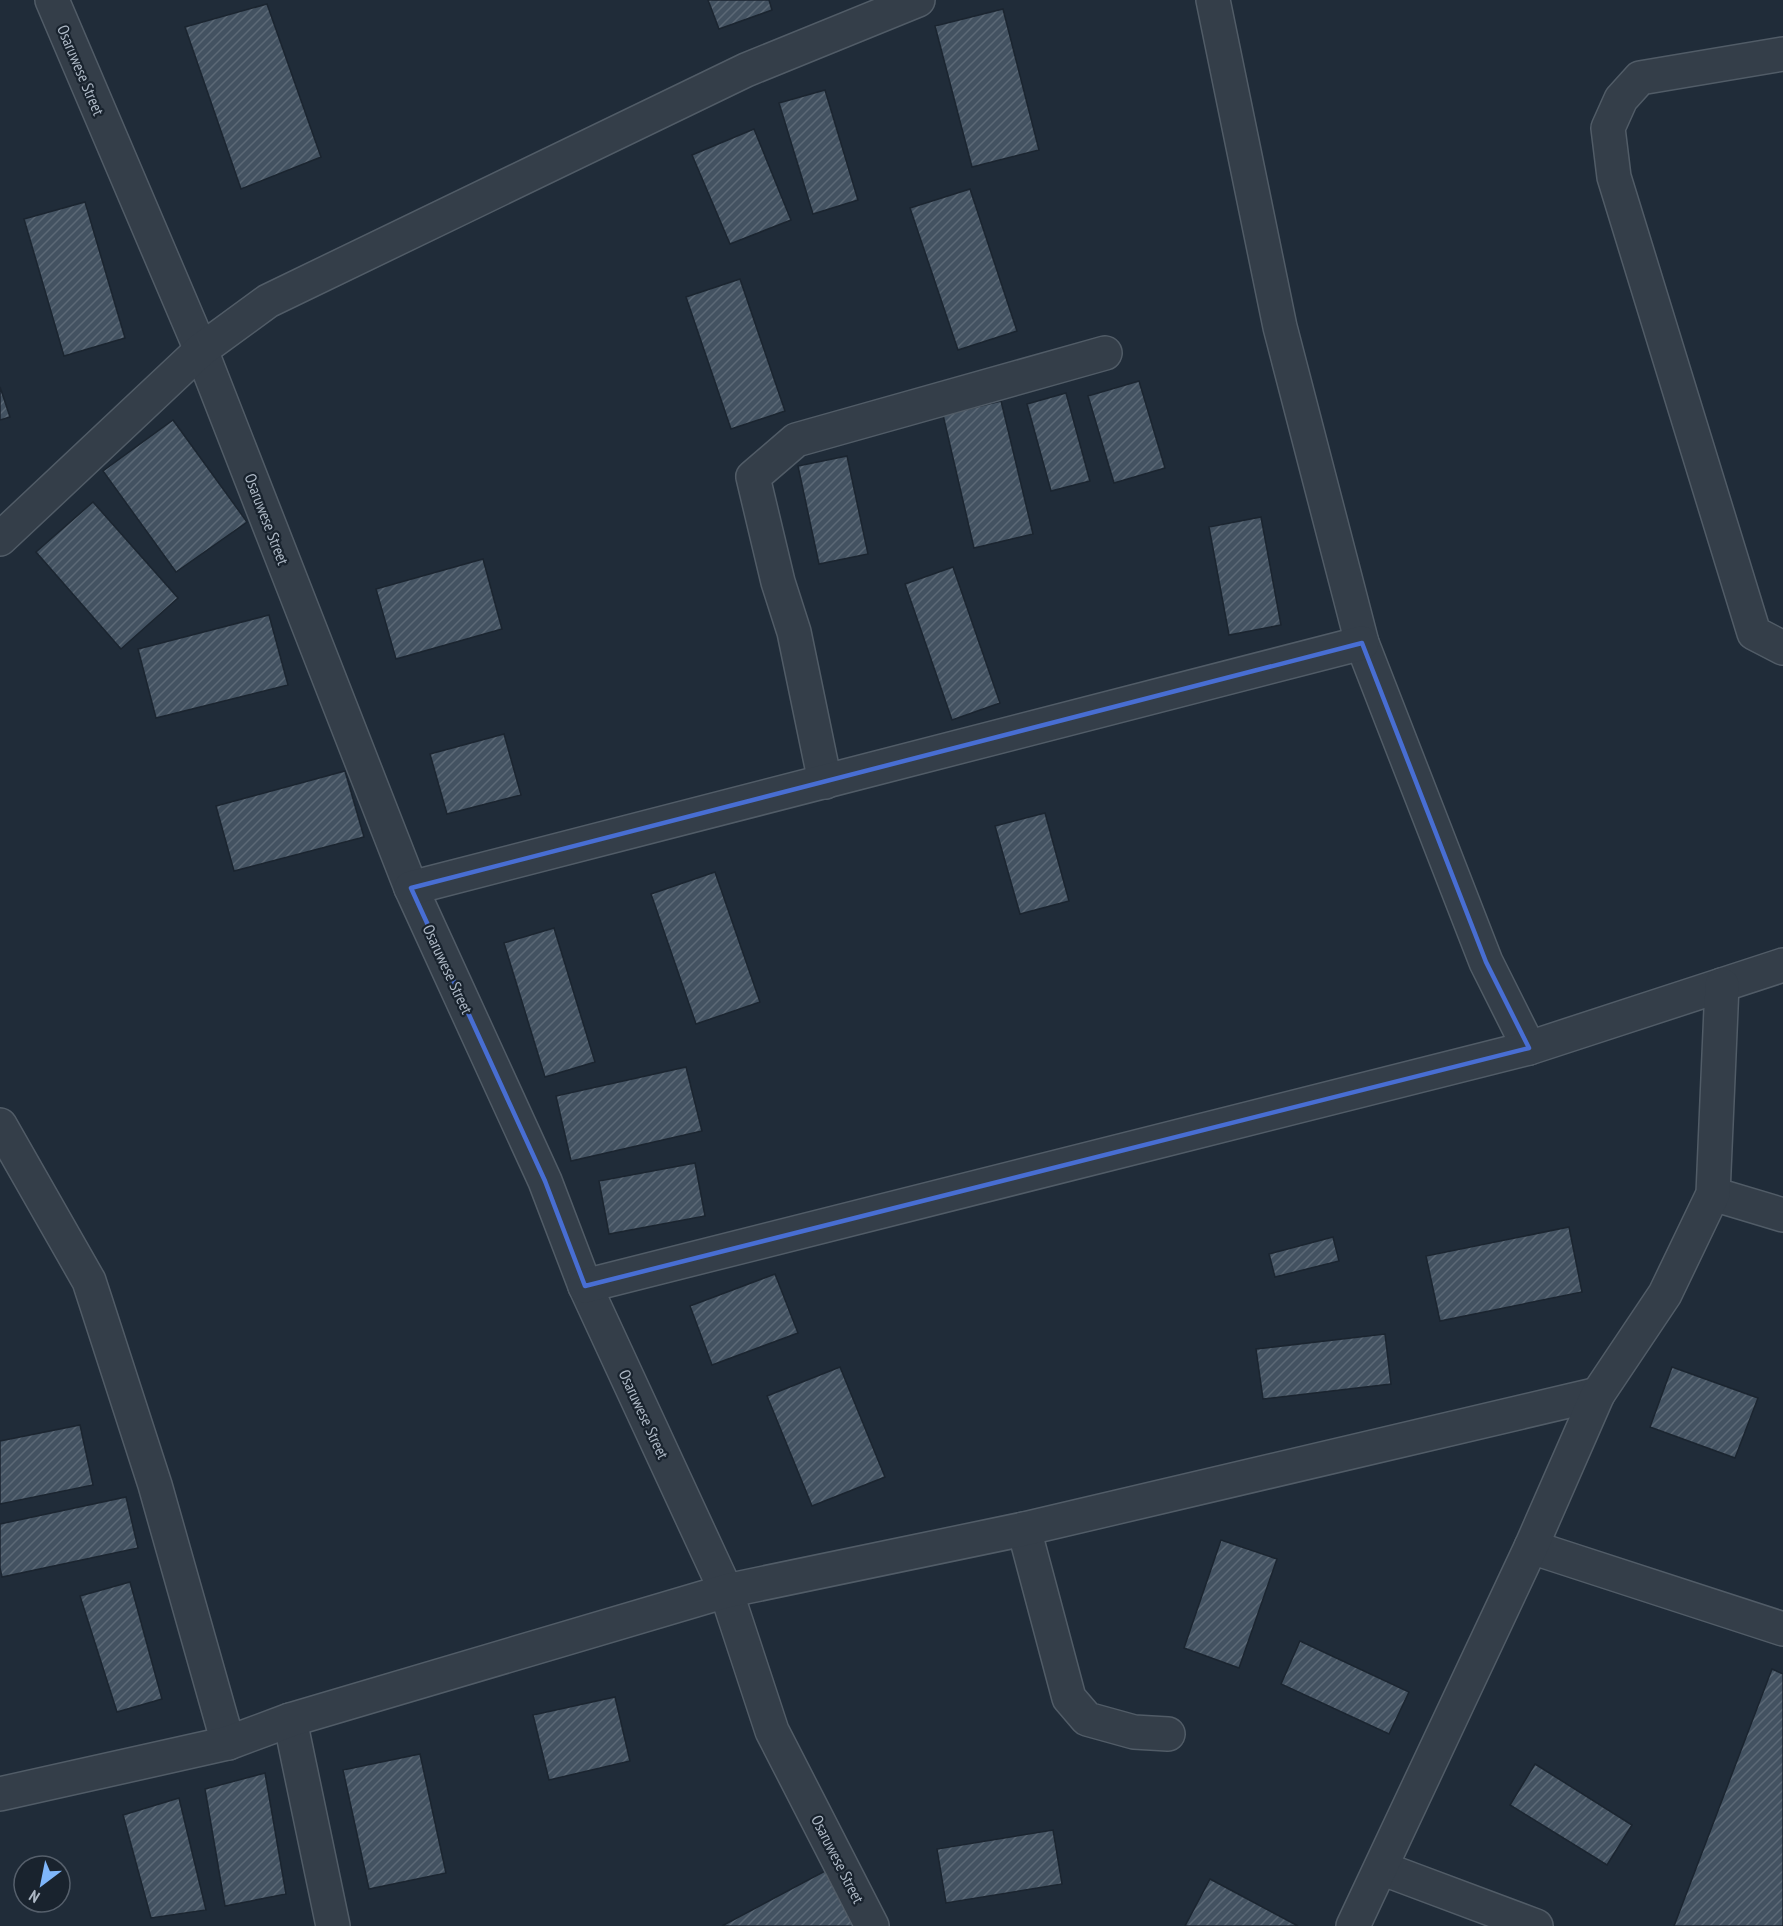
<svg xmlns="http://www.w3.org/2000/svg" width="1783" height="1926" font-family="'PT Sans Narrow',sans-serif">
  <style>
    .building { fill: url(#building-hatch); stroke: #1b2530; stroke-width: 1.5 }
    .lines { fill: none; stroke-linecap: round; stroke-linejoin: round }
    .minor-casing { stroke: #515c67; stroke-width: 36 }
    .minor { stroke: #343e49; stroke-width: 33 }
    .marked { fill: none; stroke: #486ed3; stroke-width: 4.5; stroke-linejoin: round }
    .labels { text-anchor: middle; stroke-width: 4.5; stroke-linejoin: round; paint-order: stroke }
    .street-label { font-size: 16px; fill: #aeb9c6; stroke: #19232e }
  </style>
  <defs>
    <pattern id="building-hatch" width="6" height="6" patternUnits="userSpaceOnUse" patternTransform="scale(1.5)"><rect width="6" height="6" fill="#435261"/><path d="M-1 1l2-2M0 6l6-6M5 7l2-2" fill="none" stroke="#5c6976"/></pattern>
  </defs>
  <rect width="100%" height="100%" fill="#202c39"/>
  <!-- building -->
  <g class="building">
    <polygon points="708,0 769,0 772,10 719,29"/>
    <polygon points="267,4 321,157 241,189 185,27"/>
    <polygon points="1003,9 1039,150 972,167 935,26"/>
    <polygon points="825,90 858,200 813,214 779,103"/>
    <polygon points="754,129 791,220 730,244 692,155"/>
    <polygon points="970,189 1017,331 958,350 910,208"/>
    <polygon points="85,202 125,338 64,356 24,219"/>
    <polygon points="740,279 785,411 731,429 686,297"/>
    <polygon points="1139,381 1165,468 1114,483 1088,396"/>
    <polygon points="0,387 10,417 0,420"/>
    <polygon points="1066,393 1090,481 1051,491 1027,404"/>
    <polygon points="1001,401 1033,534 974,548 943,415"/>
    <polygon points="173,420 247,522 176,572 103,471"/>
    <polygon points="847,456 868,554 819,564 798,466"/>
    <polygon points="93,502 178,598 121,649 36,552"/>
    <polygon points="1261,517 1281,625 1229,635 1209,527"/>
    <polygon points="483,559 502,629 396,659 376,589"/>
    <polygon points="953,567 1000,703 952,720 905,584"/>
    <polygon points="269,615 288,685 156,718 138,649"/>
    <polygon points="504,734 521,795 447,814 430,754"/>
    <polygon points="345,771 364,837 234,871 216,806"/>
    <polygon points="1045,813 1069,901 1020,914 995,826"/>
    <polygon points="715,872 760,1002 696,1024 651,894"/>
    <polygon points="554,928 595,1062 545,1077 504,943"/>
    <polygon points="686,1067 702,1131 571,1161 556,1096"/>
    <polygon points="695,1163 705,1216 609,1234 599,1181"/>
    <polygon points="1569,1227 1582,1292 1440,1321 1426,1256"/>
    <polygon points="1333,1237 1339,1261 1275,1277 1269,1254"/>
    <polygon points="775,1274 798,1333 712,1365 690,1306"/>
    <polygon points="1385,1334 1391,1384 1263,1399 1256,1349"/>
    <polygon points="840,1367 885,1477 812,1506 767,1396"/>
    <polygon points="1672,1367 1758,1398 1735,1458 1650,1427"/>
    <polygon points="80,1425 93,1485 0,1504 0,1441"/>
    <polygon points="126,1497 138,1548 2,1577 0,1568 0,1524"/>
    <polygon points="1221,1540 1277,1559 1239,1668 1184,1648"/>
    <polygon points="130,1582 162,1699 117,1712 80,1596"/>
    <polygon points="1300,1641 1409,1692 1389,1734 1281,1684"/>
    <polygon points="1772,1669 1783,1674 1783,1926 1674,1926"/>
    <polygon points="615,1697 630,1761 549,1780 533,1715"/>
    <polygon points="420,1754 446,1873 369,1889 343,1770"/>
    <polygon points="1535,1764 1632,1825 1607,1865 1510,1805"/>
    <polygon points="265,1773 286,1894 225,1906 205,1789"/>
    <polygon points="179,1798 206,1910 151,1918 123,1815"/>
    <polygon points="1053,1830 1062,1884 946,1903 937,1849"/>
    <polygon points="825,1871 856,1926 722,1926"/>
    <polygon points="1210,1879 1298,1926 1185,1926"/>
  </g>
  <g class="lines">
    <!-- minor casing -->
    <g class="minor-casing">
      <g id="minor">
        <polyline points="52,0 201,350 411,888 545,1181 585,1286 726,1591 772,1731 872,1926"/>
        <polyline points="1213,0 1280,327 1362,643 1486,962 1529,1048"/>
        <polyline points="1783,54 1640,78 1621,99 1608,128 1614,177 1754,633 1783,648"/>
        <polyline points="0,539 201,350 268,301 746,70 918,0"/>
        <polyline points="825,782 794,632 778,582 753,477 796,440 1105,353"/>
        <polyline points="411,888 1362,643"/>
        <polyline points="0,1125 89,1281 155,1485 228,1743"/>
        <polyline points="1713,1194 1783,1215"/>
        <polyline points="585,1286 1529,1048 1783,965"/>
        <polyline points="1024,1529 1069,1698 1087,1719 1134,1732 1168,1734"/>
        <polyline points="1531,1547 1783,1629"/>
        <polyline points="290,1720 333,1926"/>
        <polyline points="0,1794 228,1743 290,1720 726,1591 1024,1529 1598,1394"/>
        <polyline points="1381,1868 1536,1926"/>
        <polyline points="1353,1926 1531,1547 1598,1394 1665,1294 1713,1194 1722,985"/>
      </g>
    </g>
    <!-- minor -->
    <use href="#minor" class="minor"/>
  </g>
  <!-- marked area -->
  <path class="marked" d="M1362,643L1486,962L1529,1048L585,1286L545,1181L411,888Z"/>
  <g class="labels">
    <!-- street labels -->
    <g class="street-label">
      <text transform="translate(81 70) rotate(67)" y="6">Osaruwese Street</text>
      <text transform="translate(267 519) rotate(69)" y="6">Osaruwese Street</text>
      <text transform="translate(448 969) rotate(65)" y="6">Osaruwese Street</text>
      <text transform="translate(644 1414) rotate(65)" y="6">Osaruwese Street</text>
      <text transform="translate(838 1859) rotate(63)" y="6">Osaruwese Street</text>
    </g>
  </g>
  <!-- north arrow -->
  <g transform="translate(42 1884) rotate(212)"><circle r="28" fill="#19232e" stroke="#555f6b" stroke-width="1.5"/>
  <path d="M0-4.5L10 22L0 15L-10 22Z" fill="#7eb6fb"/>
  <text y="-9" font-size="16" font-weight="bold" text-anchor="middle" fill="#aeb9c6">N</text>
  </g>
</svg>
